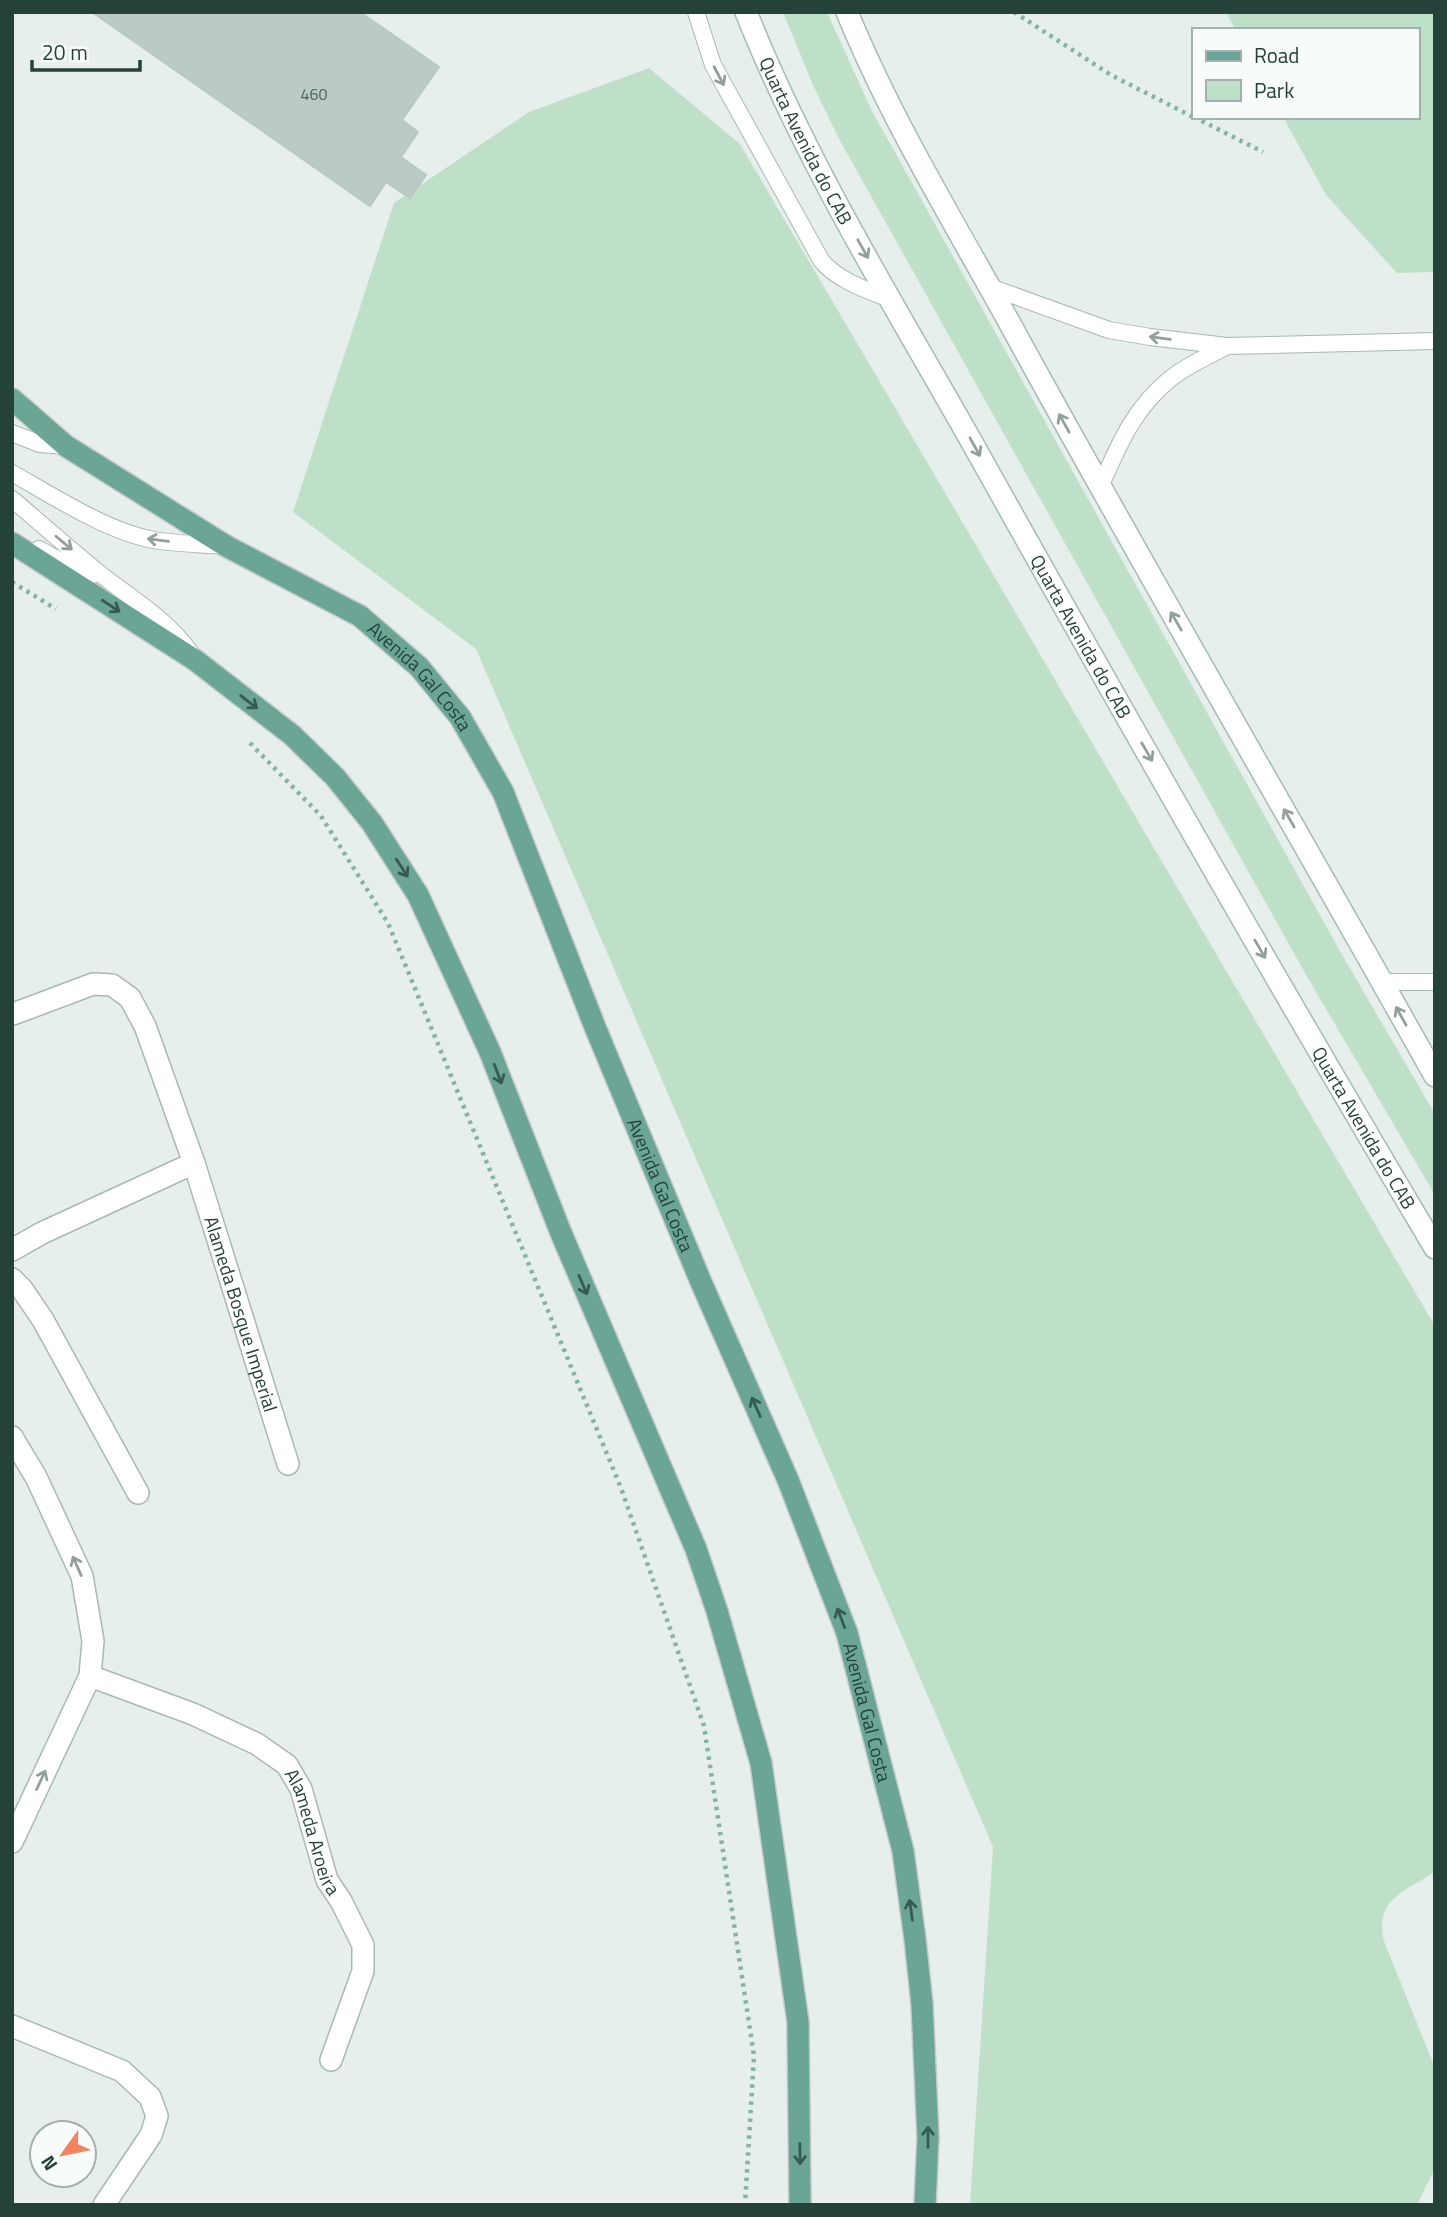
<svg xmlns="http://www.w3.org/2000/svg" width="1447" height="2217" font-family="'Titillium Web',sans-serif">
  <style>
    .green { fill: #bfe0c8 }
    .building { fill: #bbcac4; stroke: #b8c9c2; stroke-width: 2 }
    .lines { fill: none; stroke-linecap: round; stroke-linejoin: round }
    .service-casing { stroke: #a8b8b2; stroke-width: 18 }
    .minor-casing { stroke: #a8b8b2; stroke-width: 24 }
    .secondary-casing { stroke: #a4bbb3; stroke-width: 24 }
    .primary-casing { stroke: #c2cac8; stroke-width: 24 }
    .path { stroke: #86b3a5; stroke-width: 4.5; stroke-dasharray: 3.5 5; stroke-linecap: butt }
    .service { stroke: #fff; stroke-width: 16 }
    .minor { stroke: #fff; stroke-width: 21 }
    .secondary { stroke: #fff; stroke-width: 21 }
    .primary { stroke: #6aa596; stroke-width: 21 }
    .oneway { stroke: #92a09c }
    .oneway2 { stroke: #365b51 }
    .labels { text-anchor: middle; stroke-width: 5; stroke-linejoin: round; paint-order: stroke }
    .number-label { font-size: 16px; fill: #4a645c }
    .street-label { font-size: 19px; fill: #24423a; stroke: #f7fbf9 }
  </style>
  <rect width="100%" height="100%" fill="#e6efeb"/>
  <!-- green -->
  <g class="green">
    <polygon points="783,12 827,12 872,111 1341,953 1435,1114 1435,1195 1305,973 838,137 813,85"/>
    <polygon points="1226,12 1435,12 1435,272 1397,273 1326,195 1283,117 1417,117 1417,30 1236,30"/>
    <path d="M649,68L740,144L1435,1326V1872C1405,1891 1374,1900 1384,1941L1435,2068V2168L1417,2205H970L993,1847L476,649L293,512L394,203L529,112Z"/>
  </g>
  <!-- building -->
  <polygon class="building" points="92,12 360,12 439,67 402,120 418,132 401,157 426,175 410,198 386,182 370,206"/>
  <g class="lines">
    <!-- service casing -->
    <g class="service-casing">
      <g id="service">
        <path d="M696,12L713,65L821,260C836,280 869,291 892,300"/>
        <polyline points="990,287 1109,330 1150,337 1227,346 1435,341"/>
        <polyline points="12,433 40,444 66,446"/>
        <path d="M12,473C53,496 108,532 154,540C176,544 201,544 224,546"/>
        <path d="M1100,487C1119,445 1133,409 1170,379C1187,365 1209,356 1227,346"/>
        <path d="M12,499C44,526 75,554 108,580C137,602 169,622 190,652"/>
        <polyline points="39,549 55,558 94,574"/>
        <polyline points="1382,982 1435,982"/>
      </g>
    </g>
    <!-- minor casing -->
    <g class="minor-casing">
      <g id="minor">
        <path id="s1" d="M13,1014L93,984L112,985L130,998L145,1026L194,1163L288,1464"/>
        <polyline points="12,1250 42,1233 194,1163"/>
        <polyline points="12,1279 22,1289 43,1320 138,1493"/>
        <polyline points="12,1437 36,1477 82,1576 93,1641 90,1676 12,1842"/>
        <path id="s2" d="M90,1676L193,1714L257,1744L287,1765L301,1789L327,1880L341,1901L363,1945V1971L331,2060"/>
        <polyline points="12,2026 122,2071 150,2097 157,2116 151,2135 104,2205"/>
      </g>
    </g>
    <!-- secondary casing -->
    <g class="secondary-casing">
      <g id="secondary">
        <path id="s3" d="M746,12C810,173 904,320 988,471C1134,732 1282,991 1435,1248"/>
        <path d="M847,12C894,127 961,233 1020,342C1155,588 1297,830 1435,1076"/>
      </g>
    </g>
    <!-- primary casing -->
    <g class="primary-casing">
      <g id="primary">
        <path id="s4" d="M12,399L66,446L226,546L360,616L419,667L460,717L503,792L595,1027L701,1282L788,1480L847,1633L903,1851L915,1939L922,2004L928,2137L925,2205"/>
        <polyline points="12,543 195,660 292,735 335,777 372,823 418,895 490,1052 561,1233 696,1549 717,1611 761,1763 798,2022 800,2205"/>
      </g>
    </g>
    <!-- path -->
    <g class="path">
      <polyline points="1014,12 1111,75 1193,117"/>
      <polyline points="1194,117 1263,152"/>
      <polyline points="12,582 56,609"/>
      <polyline points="250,743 321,816 388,923 621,1488 704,1726 754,2056 745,2205"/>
    </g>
    <!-- service -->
    <use href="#service" class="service"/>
    <!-- minor -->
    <use href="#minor" class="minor"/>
    <!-- secondary -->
    <use href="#secondary" class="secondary"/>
    <!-- primary -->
    <use href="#primary" class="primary"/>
  </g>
  <!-- one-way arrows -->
  <defs><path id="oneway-shaft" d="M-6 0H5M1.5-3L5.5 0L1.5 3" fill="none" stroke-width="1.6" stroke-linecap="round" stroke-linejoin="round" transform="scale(1.75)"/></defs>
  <g class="oneway">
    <use href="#oneway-shaft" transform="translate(719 76) rotate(62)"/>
    <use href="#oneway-shaft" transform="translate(863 249) rotate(61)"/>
    <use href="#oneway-shaft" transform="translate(1160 338) rotate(-173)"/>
    <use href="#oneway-shaft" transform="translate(1064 423) rotate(-119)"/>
    <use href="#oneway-shaft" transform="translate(975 447) rotate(61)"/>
    <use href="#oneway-shaft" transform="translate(158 540) rotate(-172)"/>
    <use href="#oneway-shaft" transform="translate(64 543) rotate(40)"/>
    <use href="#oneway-shaft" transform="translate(1176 621) rotate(-120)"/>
    <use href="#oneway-shaft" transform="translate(1147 752) rotate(60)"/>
    <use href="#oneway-shaft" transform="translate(1289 818) rotate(-120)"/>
    <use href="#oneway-shaft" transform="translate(1260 949) rotate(60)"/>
    <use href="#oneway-shaft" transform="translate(1401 1016) rotate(-119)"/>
    <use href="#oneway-shaft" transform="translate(77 1566) rotate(-114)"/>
    <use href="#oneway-shaft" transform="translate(41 1780) rotate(-65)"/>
  </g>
  <g class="oneway2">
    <use href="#oneway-shaft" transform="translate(111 606) rotate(33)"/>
    <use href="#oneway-shaft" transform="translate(249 702) rotate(38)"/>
    <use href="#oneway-shaft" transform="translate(402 868) rotate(57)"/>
    <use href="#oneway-shaft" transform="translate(498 1074) rotate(69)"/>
    <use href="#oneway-shaft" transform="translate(583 1285) rotate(67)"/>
    <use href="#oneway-shaft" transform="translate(756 1407) rotate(-114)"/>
    <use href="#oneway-shaft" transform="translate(841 1618) rotate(-111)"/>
    <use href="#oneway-shaft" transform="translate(911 1910) rotate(-98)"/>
    <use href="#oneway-shaft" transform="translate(928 2137) rotate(-90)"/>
    <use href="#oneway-shaft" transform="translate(800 2154) rotate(89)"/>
  </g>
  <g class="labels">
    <!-- number labels -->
    <g class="number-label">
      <text x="314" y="100">460</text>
    </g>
    <!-- street labels -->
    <g class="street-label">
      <text dy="7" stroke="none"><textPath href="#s3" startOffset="142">Quarta Avenida do CAB</textPath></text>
      <text dy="7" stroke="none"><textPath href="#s3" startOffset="709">Quarta Avenida do CAB</textPath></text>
      <text dy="7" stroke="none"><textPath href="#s4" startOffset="497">Avenida Gal Costa</textPath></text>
      <text dy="7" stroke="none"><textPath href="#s3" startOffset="1276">Quarta Avenida do CAB</textPath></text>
      <text dy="7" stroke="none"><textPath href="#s4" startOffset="1064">Avenida Gal Costa</textPath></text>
      <text dy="7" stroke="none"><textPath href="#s1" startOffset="462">Alameda Bosque Imperial</textPath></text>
      <text dy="7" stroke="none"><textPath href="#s4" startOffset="1631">Avenida Gal Costa</textPath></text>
      <text dy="7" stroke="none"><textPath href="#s2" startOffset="289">Alameda Aroeira</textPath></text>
    </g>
  </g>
  <!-- border -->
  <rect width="1447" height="2217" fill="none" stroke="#24423a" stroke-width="28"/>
  <!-- legend -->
  <rect x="1192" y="28" width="228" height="91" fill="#f7fbf9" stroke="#a3b1ad" stroke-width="2"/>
  <rect x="1206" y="51" width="35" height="10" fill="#6aa596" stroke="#a3b1ad" stroke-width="2"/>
  <text x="1254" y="63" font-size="21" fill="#24423a">Road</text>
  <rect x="1206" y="80" width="35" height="21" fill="#bfe0c8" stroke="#a3b1ad" stroke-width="2"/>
  <text x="1254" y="98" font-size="21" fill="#24423a">Park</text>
  <!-- north arrow -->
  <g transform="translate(63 2154) rotate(237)"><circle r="33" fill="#f7fbf9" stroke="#a3b1ad" stroke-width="2"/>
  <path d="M0-5L12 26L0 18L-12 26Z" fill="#f4845f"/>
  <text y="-10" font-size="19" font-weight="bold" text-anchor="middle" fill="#24423a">N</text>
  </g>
  <!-- scale -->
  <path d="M32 60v10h108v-10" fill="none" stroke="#24423a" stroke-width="3.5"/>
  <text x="42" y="60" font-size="21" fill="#24423a" stroke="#f7fbf9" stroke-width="5" paint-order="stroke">20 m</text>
</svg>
